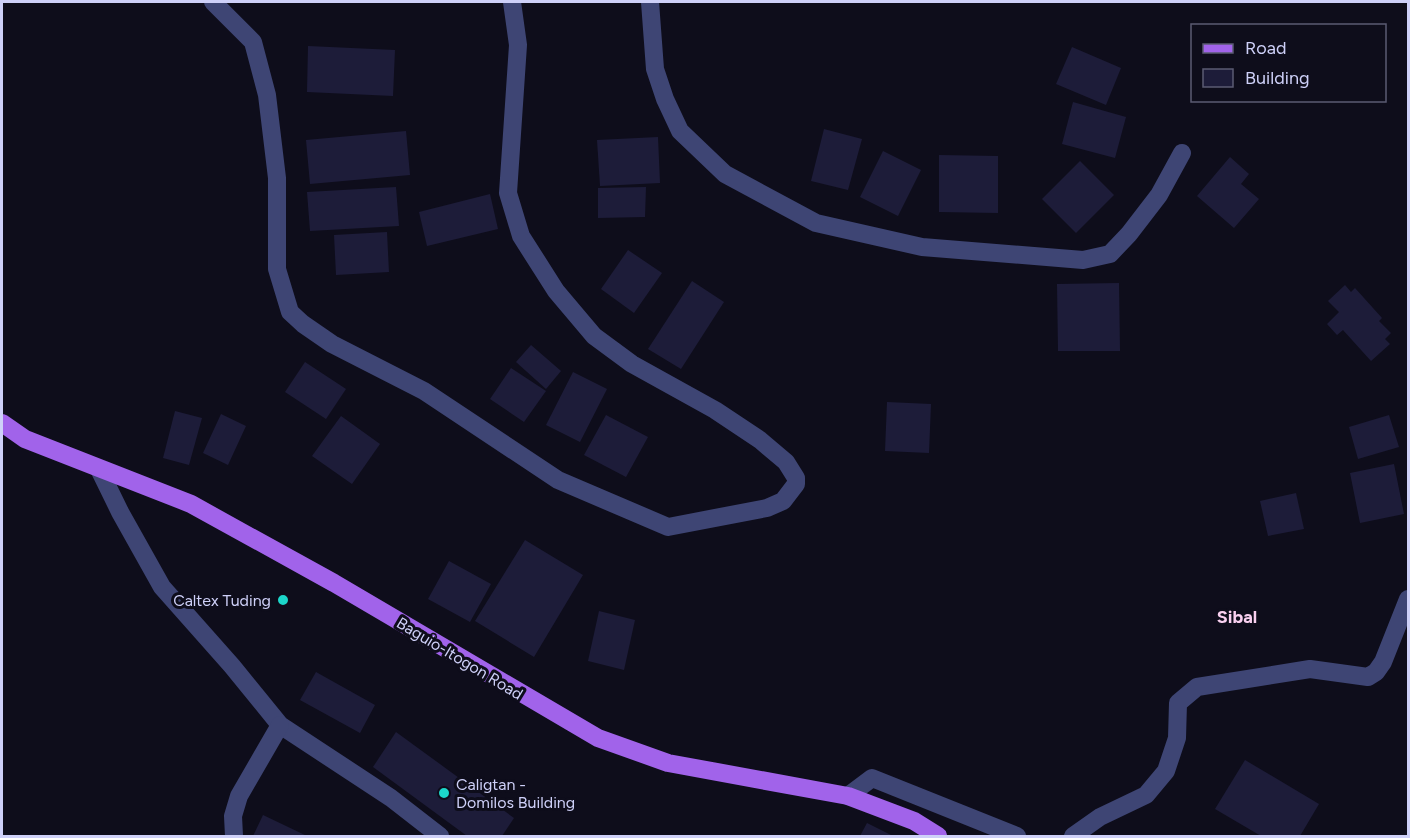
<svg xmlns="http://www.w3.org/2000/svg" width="1410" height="838" font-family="Figtree,sans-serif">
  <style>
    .building { fill: #1d1c39 }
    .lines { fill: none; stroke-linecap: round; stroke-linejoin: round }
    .minor { stroke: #3e4574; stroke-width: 18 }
    .major { stroke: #a163ea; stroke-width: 18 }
    .poi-dot { fill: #1cd6ca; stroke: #0e0d1b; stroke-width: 2 }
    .labels { text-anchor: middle; stroke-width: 6; stroke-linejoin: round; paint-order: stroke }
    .poi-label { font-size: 16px; fill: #ced0f8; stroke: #0e0d1b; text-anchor: end }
    .street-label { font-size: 16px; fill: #ced0f8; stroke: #0e0d1b }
    .neighbourhood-label { font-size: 18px; font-weight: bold; fill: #f9d0f0; stroke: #0e0d1b }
  </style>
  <rect width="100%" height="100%" fill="#0e0d1b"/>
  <!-- building -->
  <g class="building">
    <polygon points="308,46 395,50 393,96 307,92"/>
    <polygon points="1072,47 1121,68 1106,105 1056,84"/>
    <polygon points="1073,102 1126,117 1115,158 1062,144"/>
    <polygon points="824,129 862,139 848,190 811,181"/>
    <polygon points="406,131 410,175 310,184 306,140"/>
    <polygon points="658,137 660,183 600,186 597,140"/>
    <polygon points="883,151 921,170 898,216 860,197"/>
    <polygon points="939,155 998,156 998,213 939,212"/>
    <polygon points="1230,157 1249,174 1241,184 1259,199 1234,228 1197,196"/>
    <polygon points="1080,161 1114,195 1076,233 1042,199"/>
    <polygon points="396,187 399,226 310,231 307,192"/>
    <polygon points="646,187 645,217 598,218 598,188"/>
    <polygon points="490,194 498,229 427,246 419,212"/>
    <polygon points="387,232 389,272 336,275 334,235"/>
    <polygon points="628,250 662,273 634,313 601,289"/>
    <polygon points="692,281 724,302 681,369 648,349"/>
    <polygon points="1119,283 1120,351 1058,351 1057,284"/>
    <polygon points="1345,285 1351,292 1355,288 1382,318 1379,321 1391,333 1385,339 1390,344 1371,361 1343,330 1337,335 1327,324 1339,312 1328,301"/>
    <polygon points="531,345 561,371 546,389 516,362"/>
    <polygon points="305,362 346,389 326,419 285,392"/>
    <polygon points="511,368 546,391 524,422 490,399"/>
    <polygon points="573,372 607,389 580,442 546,425"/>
    <polygon points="887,402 931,404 929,453 885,451"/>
    <polygon points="175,411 202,418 189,465 163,458"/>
    <polygon points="221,414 246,426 228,465 203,453"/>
    <polygon points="606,415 648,437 626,477 584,455"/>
    <polygon points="1389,415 1399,447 1358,459 1349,427"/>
    <polygon points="341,416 380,444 352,484 312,456"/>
    <polygon points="1394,464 1404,514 1360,523 1350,473"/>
    <polygon points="1296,493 1304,529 1268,536 1260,501"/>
    <polygon points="525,540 583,575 534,657 475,621"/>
    <polygon points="449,561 491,584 470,622 428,599"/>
    <polygon points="599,611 635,620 624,670 588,661"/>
    <polygon points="316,672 375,705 360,733 300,700"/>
    <polygon points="396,732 514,818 502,836 467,836 373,767"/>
    <polygon points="1245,760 1319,804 1300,836 1261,836 1215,809"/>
    <polygon points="263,815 307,836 253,836"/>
    <polygon points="867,823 893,836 860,836"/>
  </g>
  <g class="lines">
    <!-- minor -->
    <g class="minor">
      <polyline points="213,2 253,42 267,95 277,178 277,269 290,312 303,324 332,344 424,391 558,480 668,527 767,508 783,501 796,484 796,478 786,462 760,440 715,410 632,364 594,336 556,291 521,236 508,193 518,45 512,2"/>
      <polyline points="650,2 655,69 665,99 680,131 725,174 816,223 922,247 1083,260 1110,254 1129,234 1159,195 1182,153"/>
      <polyline points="99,469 120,512 162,587 232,666 280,725 391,798 440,836"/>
      <polyline points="848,796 872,778 1017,836"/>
      <polyline points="234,836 233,816 239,796 280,725"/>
      <polyline points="1073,836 1100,817 1146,795 1166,771 1177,738 1178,703 1197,687 1310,669 1368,677 1376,672 1383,662 1408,599"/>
    </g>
    <!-- major -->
    <polyline class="major" points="2,423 25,439 191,504 334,583 598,738 668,763 848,796 914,821 938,836"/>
  </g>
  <!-- markers -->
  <g class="poi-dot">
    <circle cx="283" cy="600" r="6"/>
    <circle cx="444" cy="793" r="6"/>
  </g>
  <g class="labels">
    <!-- poi labels -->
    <g class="poi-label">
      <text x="271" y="606">Caltex Tuding</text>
      <text x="456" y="790" text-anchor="start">Caligtan -<tspan x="456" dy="18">Domilos Building</tspan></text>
    </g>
    <!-- street labels -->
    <g class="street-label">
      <text transform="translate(460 658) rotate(31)" y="6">Baguio-Itogon Road</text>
    </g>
    <!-- neighbourhood labels -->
    <g class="neighbourhood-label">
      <text x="1237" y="623">Sibal</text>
    </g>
  </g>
  <!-- border -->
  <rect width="1410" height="838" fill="none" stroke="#ced0f8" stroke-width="6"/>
  <!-- legend -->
  <rect x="1191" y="24" width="195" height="78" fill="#0e0d1b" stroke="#5b5b73" stroke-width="1.5"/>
  <rect x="1203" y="44" width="30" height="9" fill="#a163ea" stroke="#5b5b73" stroke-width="1.5"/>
  <text x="1245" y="54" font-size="18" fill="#ced0f8">Road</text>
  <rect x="1203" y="69" width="30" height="18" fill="#1d1c39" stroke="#5b5b73" stroke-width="1.5"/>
  <text x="1245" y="84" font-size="18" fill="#ced0f8">Building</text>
</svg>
